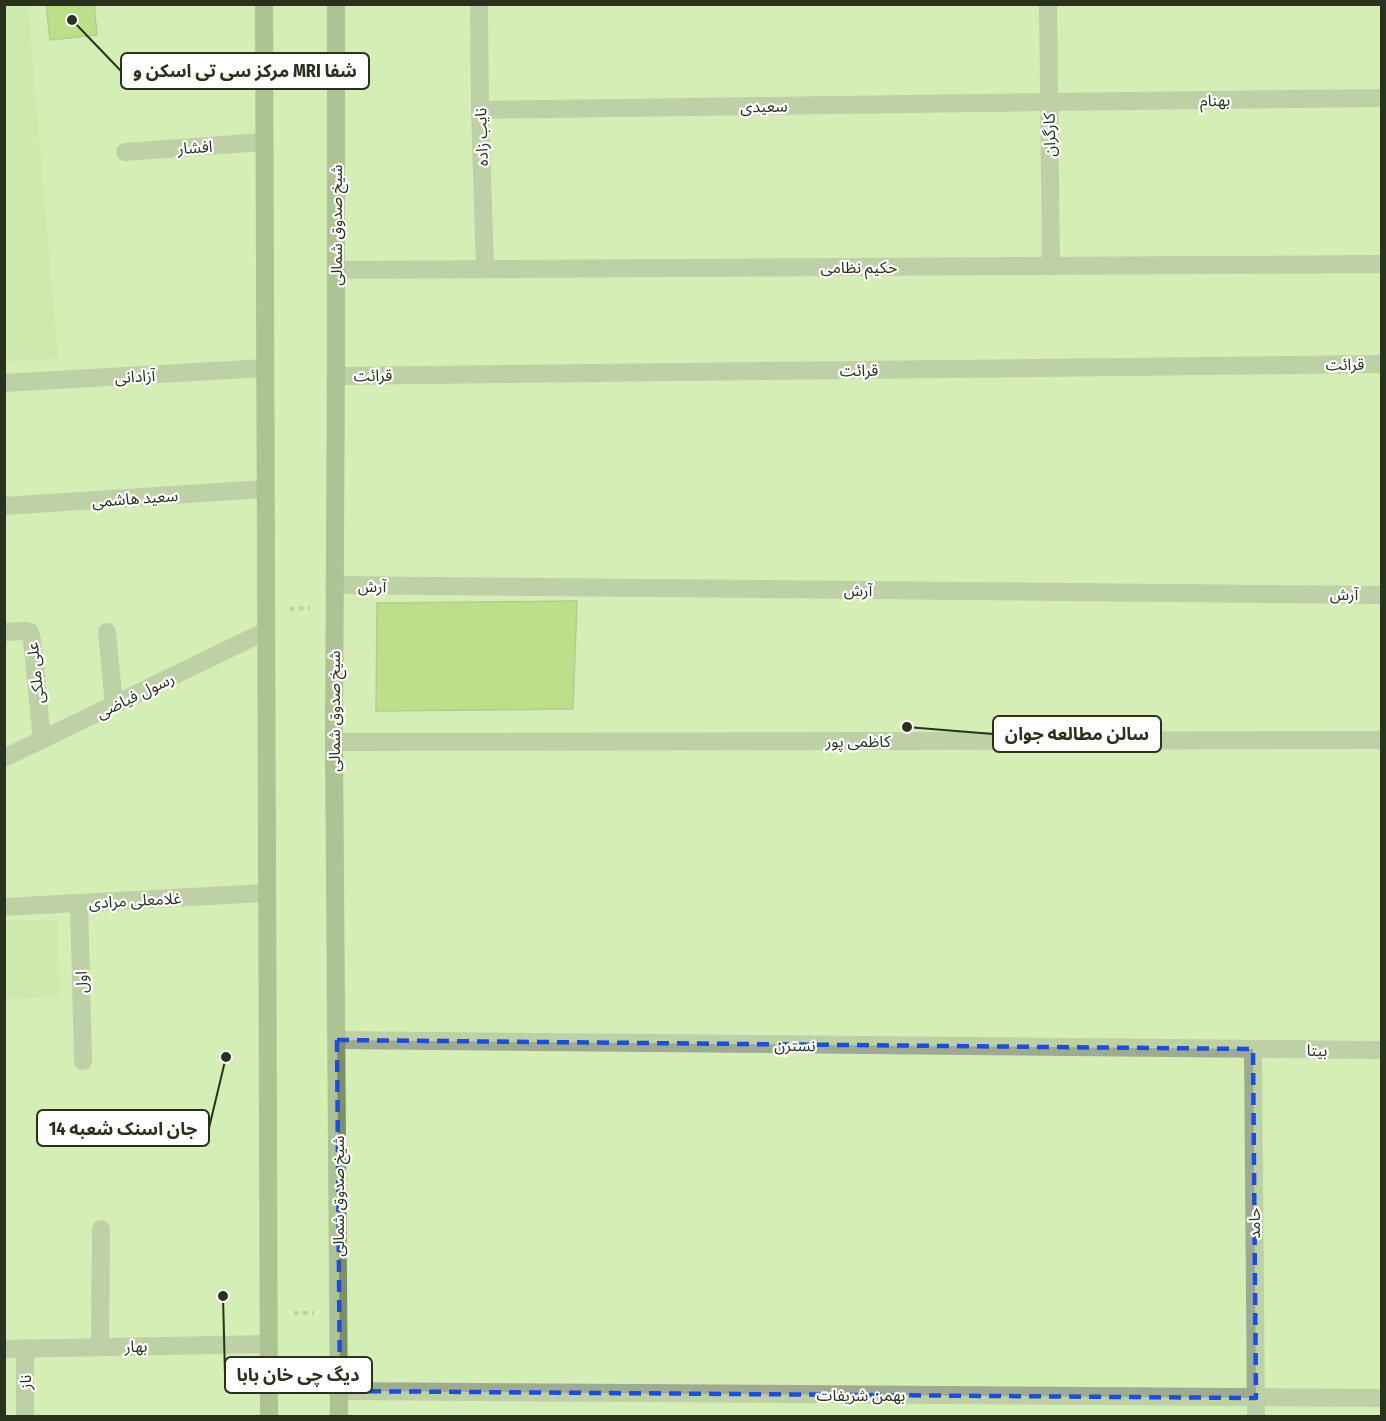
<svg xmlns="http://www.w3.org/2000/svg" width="1386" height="1421" font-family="'Fira Sans Condensed','Noto Sans Arabic',sans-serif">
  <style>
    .built { fill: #c6e3a3 }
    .building { fill: #9ecd55; stroke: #8aa16c; stroke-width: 1.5 }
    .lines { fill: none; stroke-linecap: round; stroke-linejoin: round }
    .path { stroke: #9eb285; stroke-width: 4; stroke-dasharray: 4.5 4.5; stroke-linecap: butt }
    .street { stroke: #9faa92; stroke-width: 18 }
    .secondary { stroke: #7e8e6b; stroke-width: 18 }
    .marked { fill: none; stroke: #1d4ed8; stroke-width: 4.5; stroke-dasharray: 12 8; stroke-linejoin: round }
    .labels { text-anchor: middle; stroke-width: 4.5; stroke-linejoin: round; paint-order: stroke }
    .street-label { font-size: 16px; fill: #29321c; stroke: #fff }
    .leader { fill: none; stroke: #29321c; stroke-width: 2 }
    .callout-dot { fill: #29321c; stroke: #fff; stroke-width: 2 }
    .callout { fill: #fff; stroke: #29321c; stroke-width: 2 }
    .callout-label { font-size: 18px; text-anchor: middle; font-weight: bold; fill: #29321c }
  </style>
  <rect width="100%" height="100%" fill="#d5eeb6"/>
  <!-- built -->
  <g class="built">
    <polygon points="5,4 28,5 58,358 5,362"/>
    <polygon points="58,920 60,997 5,999 5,921"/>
  </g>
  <!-- building -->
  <g class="building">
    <polygon points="46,4 94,4 97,35 50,40"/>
    <polygon points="577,601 573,709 376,711 377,603"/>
  </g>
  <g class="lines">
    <!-- path -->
    <g class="path">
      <polyline points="290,609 310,608"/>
      <polyline points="294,1313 314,1313"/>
    </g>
    <!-- street -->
    <g class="street">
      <polyline points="479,4 480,110 485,269"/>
      <polyline points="1048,4 1051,266"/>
      <polyline points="480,110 1049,102 1382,98"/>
      <polyline points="125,152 264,142"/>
      <polyline points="336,270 1382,264"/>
      <polyline points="336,376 1382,364"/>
      <polyline points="4,383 265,368"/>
      <polyline points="4,506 265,489"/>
      <polyline points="334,585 1382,595"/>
      <polyline points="4,632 24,631 30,632 32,640 42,740"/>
      <polyline points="107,632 114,705"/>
      <polyline points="334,742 1382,740"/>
      <polyline points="4,758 266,631"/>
      <polyline points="79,903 83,1061"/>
      <polyline points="4,907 266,893"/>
      <polyline points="337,1040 1382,1050"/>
      <polyline points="1253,1049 1256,1416"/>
      <polyline points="100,1347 101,1229"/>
      <polyline points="25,1348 25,1416"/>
      <polyline points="4,1349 268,1344"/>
      <polyline points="340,1391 1382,1398"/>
    </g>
    <!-- secondary -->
    <g class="secondary">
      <polyline points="264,4 269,1416"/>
      <polyline points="336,4 336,357 334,742 339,1416"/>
    </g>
  </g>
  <!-- marked area -->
  <path d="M0 0H1386V1421H0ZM337,1040L1253,1049L1256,1398L340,1391Z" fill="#d5eeb6" fill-opacity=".55" fill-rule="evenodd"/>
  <path class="marked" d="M337,1040L1253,1049L1256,1398L340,1391Z"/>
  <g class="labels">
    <!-- street labels -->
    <g class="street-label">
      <text transform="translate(1215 100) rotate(-1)" y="6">بهنام</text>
      <text transform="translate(764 106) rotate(-1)" y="6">سعیدی</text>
      <text transform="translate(1049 135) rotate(-91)" y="6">کارگران</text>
      <text transform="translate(481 137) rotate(-92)" y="6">نایب زاده</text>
      <text transform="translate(195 147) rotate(-4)" y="6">افشار</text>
      <text transform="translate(336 225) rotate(-90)" y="6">شیخ صدوق شمالی</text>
      <text x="859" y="273">حکیم نظامی</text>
      <text transform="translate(1345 364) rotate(-1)" y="6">قرائت</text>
      <text transform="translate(859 370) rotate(-1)" y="6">قرائت</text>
      <text transform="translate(373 375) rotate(-1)" y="6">قرائت</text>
      <text transform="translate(135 376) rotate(-3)" y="6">آزادانی</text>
      <text transform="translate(135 498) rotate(-4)" y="6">سعید هاشمی</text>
      <text transform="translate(372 586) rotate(1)" y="6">آرش</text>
      <text transform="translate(858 590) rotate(1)" y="6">آرش</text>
      <text transform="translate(1344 594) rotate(1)" y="6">آرش</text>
      <text transform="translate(35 673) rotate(-96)" y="6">علی ملکی</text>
      <text transform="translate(135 695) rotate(-26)" y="6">رسول فیاضی</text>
      <text transform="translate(334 711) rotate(-90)" y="6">شیخ صدوق شمالی</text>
      <text x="858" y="747">کاظمی پور</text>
      <text transform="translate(135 900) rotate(-3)" y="6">غلامعلی مرادی</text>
      <text transform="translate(81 982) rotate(-91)" y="6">اول</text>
      <text transform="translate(795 1045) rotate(1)" y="6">نسترن</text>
      <text transform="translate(1317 1050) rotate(1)" y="6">بیتا</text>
      <text transform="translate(338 1196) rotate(-90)" y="6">شیخ صدوق شمالی</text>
      <text transform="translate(1254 1223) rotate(-90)" y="6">حامد</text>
      <text transform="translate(136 1346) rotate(-1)" y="6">بهار</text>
      <text transform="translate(25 1382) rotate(-90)" y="6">ناز</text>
      <text x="861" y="1401">بهمن شریفات</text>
    </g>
  </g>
  <!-- callouts -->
  <path class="leader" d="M72 20L121 71M907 727L993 734M226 1057L209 1128M223 1296L225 1375"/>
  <g class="callout-dot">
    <circle cx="72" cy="20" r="6"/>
    <circle cx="907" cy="727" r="6"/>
    <circle cx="226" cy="1057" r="6"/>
    <circle cx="223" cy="1296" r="6"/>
  </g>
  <g class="callout">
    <rect x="121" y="53" width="248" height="36" rx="6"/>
    <rect x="993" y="716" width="168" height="36" rx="6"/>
    <rect x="37" y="1110" width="172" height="36" rx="6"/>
    <rect x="225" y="1357" width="147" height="36" rx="6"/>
  </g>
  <g class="callout-label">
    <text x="245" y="77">مرکز سی تی اسکن و MRI شفا</text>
    <text x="1077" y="740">سالن مطالعه جوان</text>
    <text x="123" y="1135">جان اسنک شعبه 14</text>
    <text x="298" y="1381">دیگ چی خان بابا</text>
  </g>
  <!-- border -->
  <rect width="1386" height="1421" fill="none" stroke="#29321c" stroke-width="12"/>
</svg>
